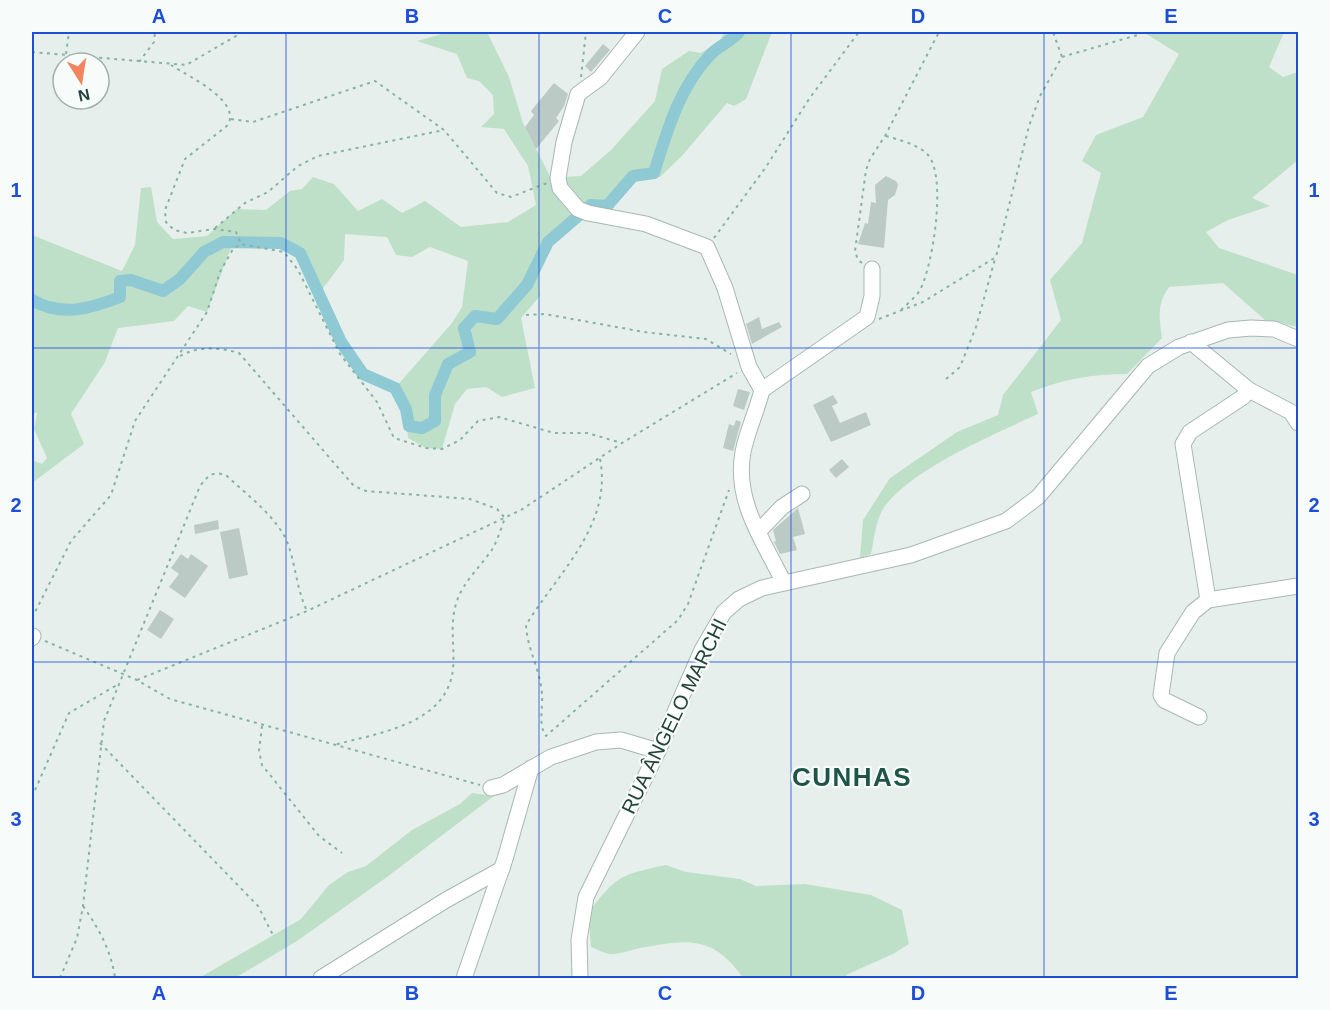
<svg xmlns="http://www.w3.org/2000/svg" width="1330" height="1010" font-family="Arial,sans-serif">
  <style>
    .green { fill: #bfe0c8 }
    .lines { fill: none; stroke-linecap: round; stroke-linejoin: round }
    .canal { stroke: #8ec9d4; stroke-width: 12 }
    .building { fill: #bbcac4 }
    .minor-casing { stroke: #a8b8b2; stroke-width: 17 }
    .path { stroke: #86b3a5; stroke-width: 2; stroke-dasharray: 3 4.5; stroke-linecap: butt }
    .minor { stroke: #fff; stroke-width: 15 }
    .grid { fill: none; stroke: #1d4ed8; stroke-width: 1.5; stroke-opacity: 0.55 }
    .labels { text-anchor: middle; stroke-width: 4.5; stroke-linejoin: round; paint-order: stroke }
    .street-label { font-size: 20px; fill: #24423a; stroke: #f7fbf9 }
    .district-label { font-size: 26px; font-weight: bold; letter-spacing: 1.5px; fill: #1f5548; stroke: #f7fbf9 }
    .neatline { fill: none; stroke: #1d4ed8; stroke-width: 2 }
    .grid-label { font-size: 20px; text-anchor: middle; font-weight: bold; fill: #1d4ed8 }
  </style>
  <rect width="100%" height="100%" fill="#e6efeb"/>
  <!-- green -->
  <g class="green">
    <path d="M449,32H487L509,77L523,123L556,188L576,218C542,247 536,249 540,296L521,318L535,388L502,397L486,387L467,389L455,404L442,449L426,448L408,438L406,409L395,388L452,323L462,307L468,261L430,247L412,257L396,255L387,237L345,234L344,260L319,294L300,253L281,243L233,242L207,312L188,306L174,321L118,328L105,362L71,414L84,444L32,483V460L42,464L47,458L34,429L37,413H32V235L122,271L135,245L141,188L151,187L157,222L173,239L207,236L237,209L266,210L290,191L302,189L313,177L334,184L358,211L382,199L402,213L425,201L461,227L508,222L536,205L528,166L504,129L481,127L494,114L493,95L479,81L467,78L457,54L417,41Z"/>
    <polygon points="724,32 772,32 746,99 734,106 727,103 681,157 660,177 634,180 605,216 586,209 561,177 581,176 611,150 655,101 662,69 689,51 701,53 720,41"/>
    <path d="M1143,32H1284L1269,67L1283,77L1298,72V160L1252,198L1270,206L1228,220L1206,232L1219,248L1298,275V327L1265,320L1223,283L1169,287C1157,304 1159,317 1162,338L1127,374C1092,374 1064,379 1031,392L1038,414C995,434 913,468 885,506C876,517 874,540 871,554L860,558L863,520L890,478L957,432L998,415L1003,395L1061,320L1050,280L1082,243L1101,173L1082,161L1096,135L1143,117L1179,54Z"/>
    <polygon points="472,793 494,796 387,877 297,941 235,978 199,978 301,919 329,885 348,872 366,866 412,830 460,804"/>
    <path d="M666,865L686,872L740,879L756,886L805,884L871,895L902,910L909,944L893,954L848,974L844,978H743C712,933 684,940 636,949C628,951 617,955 609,954C603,953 597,949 591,947L588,913C618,875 619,875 666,865Z"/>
  </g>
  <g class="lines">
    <!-- canal -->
    <path class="canal" d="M32,300C61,317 90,309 120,297V281L131,280L163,291L180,279L204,252L223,242L281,243L300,253L341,342L363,374L395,388L406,409L409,426L422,428L435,421V395L448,364L470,352L464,328L475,316L497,319L527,285L548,242L591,205L607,206L633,176L654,173C667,131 679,88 710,55C718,46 732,41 739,32"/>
  </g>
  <!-- building -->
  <g class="building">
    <polygon points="603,44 610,50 591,72 585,66"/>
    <polygon points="554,83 568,94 564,106 556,118 559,121 536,149 525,127 534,115 531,111"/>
    <polygon points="886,176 896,181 898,185 895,195 888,200 884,248 858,244 865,223 868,224 871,202 876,203 875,185"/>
    <polygon points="759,317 762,329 779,322 782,327 752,344 746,324"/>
    <polygon points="738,389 750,392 744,410 733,406"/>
    <polygon points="833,395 838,403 832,406 840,423 866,412 871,425 831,442 813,405"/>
    <polygon points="736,420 741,422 733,451 723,448 729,424 734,426"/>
    <polygon points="842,459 849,467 836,478 829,470"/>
    <polygon points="798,508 805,534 793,537 797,550 780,554 774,542 776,541 773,530"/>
    <polygon points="218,520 219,529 195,534 194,525"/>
    <polygon points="239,528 248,575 229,579 220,532"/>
    <polygon points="181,554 188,559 191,554 208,566 185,598 169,587 179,574 171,568"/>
    <polygon points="160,610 174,619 161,639 147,630"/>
  </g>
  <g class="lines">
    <!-- minor casing -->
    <g class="minor-casing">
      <g id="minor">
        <polyline points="637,32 600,78 578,94 564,142 558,178 560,188 578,209 588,213 646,224 707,247 725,288 749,367 762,390"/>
        <polyline points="1191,342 1249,390 1291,412 1298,423"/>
        <path d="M762,390C757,411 747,431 743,452C734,501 763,540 783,581"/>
        <polyline points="762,390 867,317 872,296 872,269"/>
        <polyline points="758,532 782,507 802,494"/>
        <polyline points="1208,600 1298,586"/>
        <polyline points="32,638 33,636"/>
        <polyline points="1199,717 1164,700 1161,695 1167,653 1193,612 1208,600 1183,444 1190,432 1243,397 1249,390"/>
        <polyline points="491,788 503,785 551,757 596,742 621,740 658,751"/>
        <polyline points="321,978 446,900 502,869"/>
        <polyline points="464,978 505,859 531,768"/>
        <polyline points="580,978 579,940 586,897 658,751 702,650 724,612 739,599 762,588 911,555 1006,521 1038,497 1148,366 1179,347 1228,330 1251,328 1274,329 1298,339"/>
      </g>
    </g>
    <!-- path -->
    <g class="path">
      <polyline points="32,52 186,65 243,32"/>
      <polyline points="66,54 69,32"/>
      <polyline points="1062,57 1141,34"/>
      <polyline points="139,62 154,42 155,32"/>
      <path d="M171,65C189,77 241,100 228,125L185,159L165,210L166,222L174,230L187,233L214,229L236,232L241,244"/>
      <polyline points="581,77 586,32"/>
      <polyline points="231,119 253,122 375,81 444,130 497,193 511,197 547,183"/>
      <path d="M886,136C899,140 918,144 928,155C947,177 933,265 920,290C916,297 907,304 901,310"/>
      <polyline points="215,228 245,203 268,192 298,166 318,156 444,130"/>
      <polyline points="714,238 766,167 809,99 859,32"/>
      <polyline points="862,263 858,260 855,251 866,170 870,159 885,136 939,32"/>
      <polyline points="526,315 545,314 644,332 706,339 731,354"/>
      <polyline points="879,319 923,302 996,257 1029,126 1040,96 1062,57 1053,32"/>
      <path d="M180,356C198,346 219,347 239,353L354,486L366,491L470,499L497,509L505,518C501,528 498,539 493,548C482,565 463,582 457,601C449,623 455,646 453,669C447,725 377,733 334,745"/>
      <polyline points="946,379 960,367 976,327 995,259"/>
      <path d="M600,459C613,525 557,574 526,625C527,649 541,671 542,695C543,708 538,725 546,736L678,620L688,604L729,490"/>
      <polyline points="32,618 71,541 111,495 135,421 207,312 220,272 233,249 241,244 284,252 298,270 340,354 377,402 394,438 426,448 442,449 460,440 478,421 499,417 554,433 587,433 622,443"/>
      <polyline points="45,641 137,680 170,699 480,785"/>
      <polyline points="137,680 307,611 521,510 622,443 737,373"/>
      <polyline points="262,726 259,751 262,765 319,836 342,853"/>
      <polyline points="100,743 258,906 273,935"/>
      <polyline points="32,797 69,713 117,685"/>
      <path d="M83,906C99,929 111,950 115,978"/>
      <path d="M60,978L77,938L83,906L104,721L200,486C209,475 213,470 227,476C248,496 280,519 289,547C296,568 297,590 307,611"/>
    </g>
    <!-- minor -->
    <use href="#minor" class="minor"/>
  </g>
  <!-- grid -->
  <path class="grid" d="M286,32V978M539,32V978M791,32V978M1044,32V978M32,348H1298M32,662H1298"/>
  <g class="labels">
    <!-- street labels -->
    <g class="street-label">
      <text transform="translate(674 716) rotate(-64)" y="7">RUA ÂNGELO MARCHI</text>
    </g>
    <!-- district labels -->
    <g class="district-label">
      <text x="852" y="786">CUNHAS</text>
    </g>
  </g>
  <!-- border -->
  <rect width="1330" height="1010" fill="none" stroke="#f7fbf9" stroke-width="66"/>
  <!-- north arrow -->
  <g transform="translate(81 81) rotate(168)"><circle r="28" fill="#f7fbf9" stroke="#a3b1ad" stroke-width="1.5"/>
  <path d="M0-4.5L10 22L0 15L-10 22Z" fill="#f4845f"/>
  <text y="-9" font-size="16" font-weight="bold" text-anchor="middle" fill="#24423a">N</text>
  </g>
  <rect x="33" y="33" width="1264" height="944" class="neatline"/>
  <g class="grid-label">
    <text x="159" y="23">A</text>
    <text x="412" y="23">B</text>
    <text x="665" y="23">C</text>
    <text x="918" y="23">D</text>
    <text x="1171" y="23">E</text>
    <text x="16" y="197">1</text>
    <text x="1314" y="197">1</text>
    <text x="16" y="512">2</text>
    <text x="1314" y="512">2</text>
    <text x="16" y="826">3</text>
    <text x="1314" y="826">3</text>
    <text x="159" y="1000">A</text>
    <text x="412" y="1000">B</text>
    <text x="665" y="1000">C</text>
    <text x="918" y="1000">D</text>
    <text x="1171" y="1000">E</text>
  </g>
</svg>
